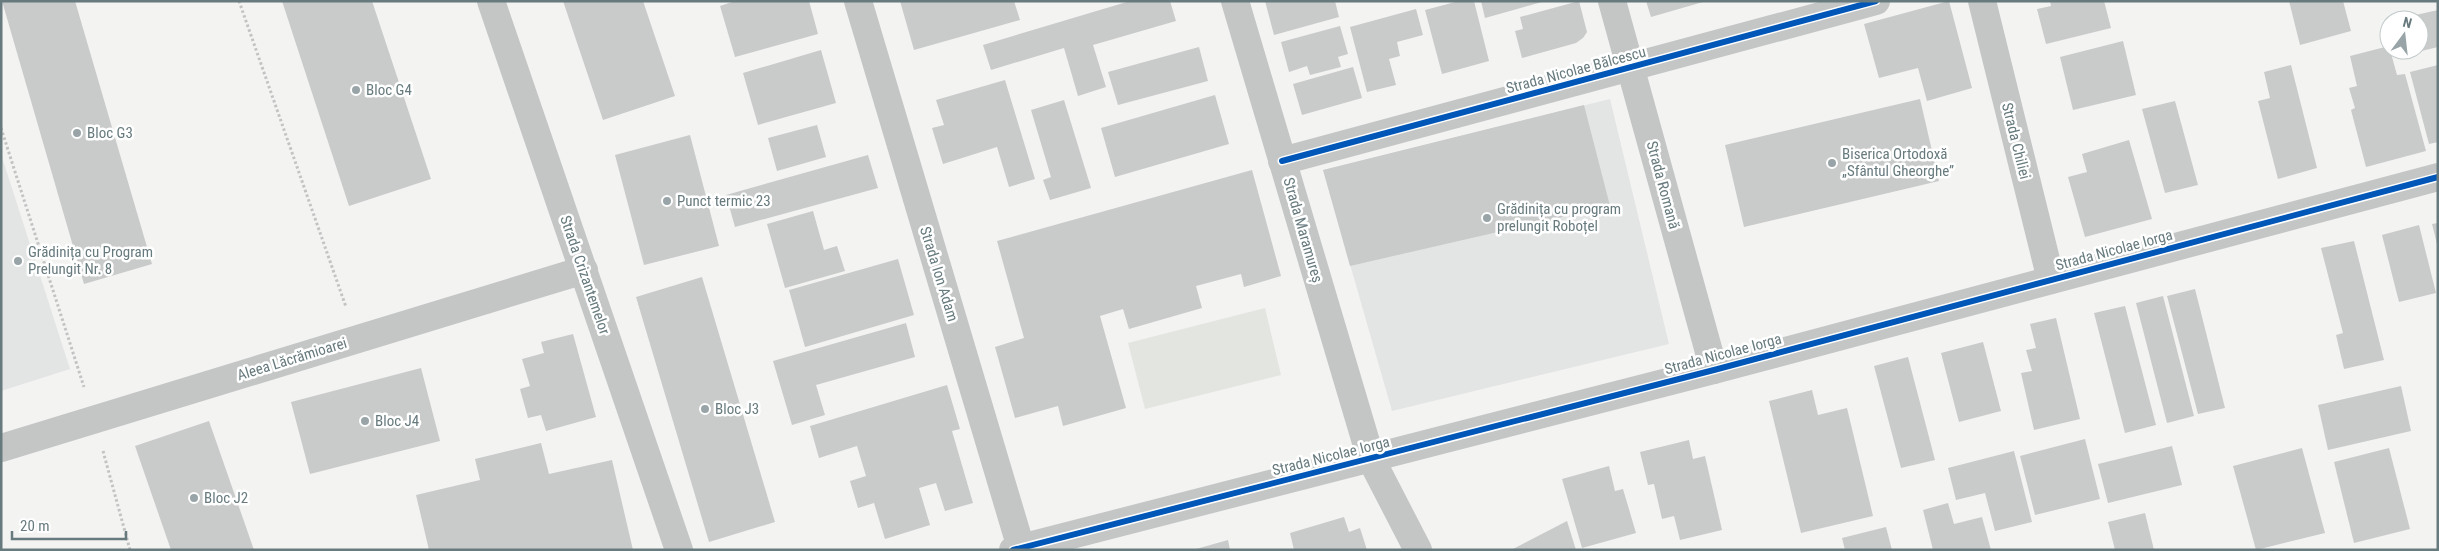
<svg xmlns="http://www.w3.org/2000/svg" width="2439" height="551" font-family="'Roboto Condensed',sans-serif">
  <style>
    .built { fill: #e3e4e4 }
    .pitch { fill: #e2e5e0 }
    .building { fill: #c9caca }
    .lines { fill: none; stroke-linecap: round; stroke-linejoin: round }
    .path { stroke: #c3c3c3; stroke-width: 3; stroke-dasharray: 2.5 2.5; stroke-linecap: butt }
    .minor { stroke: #c4c6c6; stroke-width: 28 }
    .cycleway-casing { stroke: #fff; stroke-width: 9 }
    .cycleway { stroke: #0057b8; stroke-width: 6 }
    .poi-dot { fill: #98a4a7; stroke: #fff; stroke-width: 2 }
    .labels { text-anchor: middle; stroke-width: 5; stroke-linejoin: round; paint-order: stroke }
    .street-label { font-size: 15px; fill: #677a7e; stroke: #fff }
    .poi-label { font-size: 15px; fill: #677a7e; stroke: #fff; text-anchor: start }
  </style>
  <rect width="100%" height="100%" fill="#f3f3f2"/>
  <!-- built -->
  <g class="built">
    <polygon points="1610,99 1669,344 1392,411 1323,170"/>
    <polygon points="1,154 70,369 1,391"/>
  </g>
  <!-- pitch -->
  <polygon class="pitch" points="1265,308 1281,375 1145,409 1128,343"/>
  <!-- building -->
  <g class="building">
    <polygon points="2,1 75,1 152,264 84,284"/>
    <polygon points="282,1 372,1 431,179 349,206"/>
    <polygon points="563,1 643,1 675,96 603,120"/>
    <polygon points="735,1 809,1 818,34 735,57 720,6"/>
    <polygon points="900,1 1014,1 1020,20 914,50"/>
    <polygon points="1130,1 1170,1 1176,21 1093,45 1106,87 1078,96 1064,48 991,70 983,45"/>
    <polygon points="1265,1 1335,1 1339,17 1274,35"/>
    <polygon points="1459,1 1474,1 1489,61 1442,74 1425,10"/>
    <polygon points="1481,1 1541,1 1542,2 1485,18"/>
    <polygon points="1579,1 1587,32 1583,38 1576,43 1522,58 1515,31 1523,29 1520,17"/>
    <polygon points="1646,1 1703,1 1703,2 1651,17"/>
    <polygon points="1949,1 1972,88 1927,101 1918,68 1879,78 1864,24"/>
    <polygon points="2050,1 2104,1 2111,28 2046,44 2037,9 2051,6"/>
    <polygon points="2289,1 2343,1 2351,31 2300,45"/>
    <polygon points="1416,9 1423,35 1397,42 1400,56 1389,59 1396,85 1367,92 1350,27"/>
    <polygon points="2438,10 2438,47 2409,54 2408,50 2419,50 2419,20 2398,19"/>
    <polygon points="1340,26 1348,54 1338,57 1341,67 1310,75 1307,66 1289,72 1281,42"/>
    <polygon points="2123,41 2136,95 2073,110 2060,57"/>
    <polygon points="2389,46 2397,75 2405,74 2426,151 2366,167 2351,110 2355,108 2349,88 2357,86 2350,56"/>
    <polygon points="1199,47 1208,81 1118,105 1108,72"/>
    <polygon points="821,50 836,103 758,125 743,73"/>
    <polygon points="2291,65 2317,168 2278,179 2258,101 2270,98 2264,72"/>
    <polygon points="2438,65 2438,142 2429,144 2410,72"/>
    <polygon points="1353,67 1362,98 1302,115 1293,84"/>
    <polygon points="1005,80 1035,179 1009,187 997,147 943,164 932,128 944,125 936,100"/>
    <polygon points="1215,95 1229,144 1115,177 1101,128"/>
    <polygon points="1920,99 1939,181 1744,227 1725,145"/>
    <polygon points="1064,100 1091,188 1050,200 1043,180 1051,177 1031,110"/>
    <polygon points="2175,101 2198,185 2165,193 2142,109"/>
    <polygon points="1584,105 1610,206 1350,266 1323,170"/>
    <polygon points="817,125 826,157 777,171 768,138"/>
    <polygon points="690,135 719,246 644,265 615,155"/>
    <polygon points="2129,140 2152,219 2085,237 2068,177 2087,172 2082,154"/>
    <polygon points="868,155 878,188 735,227 726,195"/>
    <polygon points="1252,170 1281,276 1244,287 1241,274 1196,286 1202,308 1129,329 1123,309 1100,316 1126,408 1063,426 1058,406 1015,418 995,347 1024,338 997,241"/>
    <polygon points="813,211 824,250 837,246 845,271 785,288 767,224"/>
    <polygon points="2438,223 2438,244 2437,244 2432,224"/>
    <polygon points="2419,225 2436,293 2399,302 2382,235"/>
    <polygon points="2354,241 2384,360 2344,369 2336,335 2343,333 2321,248"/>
    <polygon points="898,259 914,315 805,347 789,290"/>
    <polygon points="702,277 775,522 709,542 636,297"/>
    <polygon points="2195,289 2225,408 2198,414 2167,296"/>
    <polygon points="2163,296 2194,416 2167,423 2136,303"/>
    <polygon points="2125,306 2156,425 2125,433 2094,313"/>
    <polygon points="2056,318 2080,419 2034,430 2021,373 2032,371 2026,350 2036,348 2030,324"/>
    <polygon points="906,323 915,357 816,385 825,415 792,425 773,361"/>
    <polygon points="573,334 596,417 546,431 541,415 528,418 520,389 530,386 522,359 544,353 541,342"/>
    <polygon points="1983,342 2001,411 1959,422 1941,353"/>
    <polygon points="1908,357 1935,460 1901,468 1874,366"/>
    <polygon points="421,368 440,441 310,474 291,402"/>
    <polygon points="947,385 960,429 952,431 973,503 945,511 936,483 919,488 930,525 885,539 874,503 858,508 850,481 866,476 857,446 819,458 810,426"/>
    <polygon points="2401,386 2411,431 2328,450 2318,405"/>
    <polygon points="1812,390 1818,415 1847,408 1873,516 1801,533 1769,401"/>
    <polygon points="209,421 254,550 171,550 135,446"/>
    <polygon points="2085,439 2100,499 2035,515 2020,456"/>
    <polygon points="1689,440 1693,459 1705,456 1722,530 1680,540 1674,516 1662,519 1654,484 1648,485 1640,452"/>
    <polygon points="541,443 549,474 612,460 633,550 429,550 416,495 480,480 475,459"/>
    <polygon points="2172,446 2182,485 2108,503 2098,464"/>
    <polygon points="2302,448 2325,533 2256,550 2233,466"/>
    <polygon points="2389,448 2410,529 2354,543 2334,462"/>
    <polygon points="2014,451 2032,522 1995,531 1985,493 1956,500 1948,468"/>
    <polygon points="1609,466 1615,491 1623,489 1636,533 1582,548 1562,479"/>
    <polygon points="1948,503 1954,524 1982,517 1991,550 1933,550 1923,510"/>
    <polygon points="2145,513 2154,550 2115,550 2108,522"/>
    <polygon points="1344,517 1349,532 1360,528 1367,550 1294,550 1290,533"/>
    <polygon points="1567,521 1576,550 1511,550"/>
    <polygon points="1886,527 1892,550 1845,550 1842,538"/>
    <polygon points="1228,540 1230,550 1196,550 1196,549"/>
  </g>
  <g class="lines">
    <!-- path -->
    <g class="path">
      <polyline points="239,1 346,307"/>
      <polyline points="1,128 84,387"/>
      <polyline points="103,451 130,550"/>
    </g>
    <!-- minor -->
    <g class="minor">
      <polyline points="491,1 679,550"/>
      <polyline points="858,1 1021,548"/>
      <polyline points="1235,1 1371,459 1418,550"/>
      <polyline points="1612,1 1714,370"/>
      <polyline points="1982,1 2051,280"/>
      <polyline points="1282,161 1876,1"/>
      <polyline points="1,448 584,270"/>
      <polyline points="1013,550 1714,370 2438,177"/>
    </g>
    <!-- cycleway casing -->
    <g class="cycleway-casing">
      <g id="cycleway">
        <polyline points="1282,161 1876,1"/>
        <polyline points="1013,550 1714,370 2438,177"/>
      </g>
    </g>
    <!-- cycleway -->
    <use href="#cycleway" class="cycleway"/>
  </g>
  <!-- markers -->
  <g class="poi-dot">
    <circle cx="356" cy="90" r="5"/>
    <circle cx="77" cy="133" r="5"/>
    <circle cx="1832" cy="163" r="5"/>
    <circle cx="667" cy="201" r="5"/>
    <circle cx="1487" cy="218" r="5"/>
    <circle cx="18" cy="261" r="5"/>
    <circle cx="705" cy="409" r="5"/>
    <circle cx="365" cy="421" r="5"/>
    <circle cx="194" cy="498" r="5"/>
  </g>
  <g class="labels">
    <!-- street labels -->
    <g class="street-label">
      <text transform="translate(1576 70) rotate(-15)" y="5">Strada Nicolae Bălcescu</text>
      <text transform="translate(2016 141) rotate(76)" y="5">Strada Chiliei</text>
      <text transform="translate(1663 185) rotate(75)" y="5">Strada Romană</text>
      <text transform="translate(1303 230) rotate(74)" y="5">Strada Maramureș</text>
      <text transform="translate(2114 250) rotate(-15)" y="5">Strada Nicolae Iorga</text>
      <text transform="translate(939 274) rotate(73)" y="5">Strada Ion Adam</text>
      <text transform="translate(585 275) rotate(71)" y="5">Strada Crizantemelor</text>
      <text transform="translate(1723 354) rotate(-15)" y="5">Strada Nicolae Iorga</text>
      <text transform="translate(292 359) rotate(-17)" y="5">Aleea Lăcrămioarei</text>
      <text transform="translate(1331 456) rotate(-14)" y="5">Strada Nicolae Iorga</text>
    </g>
    <!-- poi labels -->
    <g class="poi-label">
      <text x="366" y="95">Bloc G4</text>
      <text x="87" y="138">Bloc G3</text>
      <text x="1842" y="159">Biserica Ortodoxă<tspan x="1842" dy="17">„Sfântul Gheorghe”</tspan></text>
      <text x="677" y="206">Punct termic 23</text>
      <text x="1497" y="214">Grădinița cu program<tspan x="1497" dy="17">prelungit Roboțel</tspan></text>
      <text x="28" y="257">Grădinița cu Program<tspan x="28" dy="17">Prelungit Nr. 8</tspan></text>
      <text x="715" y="414">Bloc J3</text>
      <text x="375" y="426">Bloc J4</text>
      <text x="204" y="503">Bloc J2</text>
    </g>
  </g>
  <!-- border -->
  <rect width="2439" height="551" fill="none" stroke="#677a7e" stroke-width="5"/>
  <!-- north arrow -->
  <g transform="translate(2404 35) rotate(15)"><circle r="24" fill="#ffffff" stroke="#c2cacb"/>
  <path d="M0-4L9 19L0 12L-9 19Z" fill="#98a4a7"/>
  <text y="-8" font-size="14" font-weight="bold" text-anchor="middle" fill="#677a7e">N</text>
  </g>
  <!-- scale -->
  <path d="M12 531v8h114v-8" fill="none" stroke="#677a7e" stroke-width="2.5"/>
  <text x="20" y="531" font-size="15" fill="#677a7e" stroke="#ffffff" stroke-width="4" paint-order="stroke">20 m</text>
</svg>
